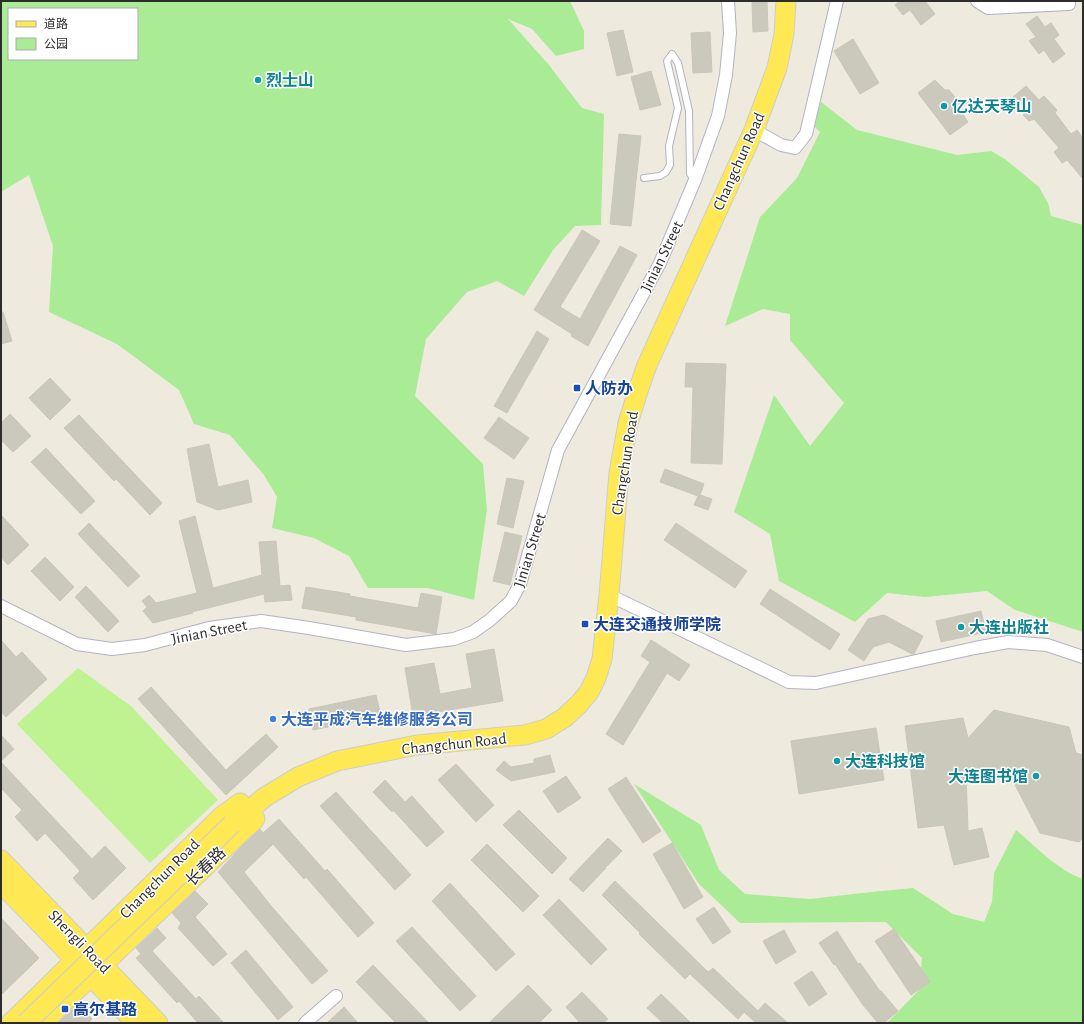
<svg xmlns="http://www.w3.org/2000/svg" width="1084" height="1024" font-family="'Alegreya Sans','Noto Sans SC',sans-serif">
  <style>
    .green { fill: #aaeb96; fill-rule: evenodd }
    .pitch { fill: #bff391 }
    .building { fill: #cbc8bc; stroke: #cbc6b7 }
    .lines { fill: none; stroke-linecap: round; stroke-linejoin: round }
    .lane-casing { stroke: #b2b3c2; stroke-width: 8 }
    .street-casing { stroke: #b2b3c2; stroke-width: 14 }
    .primary-casing { stroke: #cdcdcd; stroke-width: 21 }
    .lane { stroke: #fff; stroke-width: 6 }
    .street { stroke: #fff; stroke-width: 12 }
    .primary { stroke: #fee954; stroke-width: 19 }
    .primary-bridge-casing { stroke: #cdcdcd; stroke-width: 21; stroke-linecap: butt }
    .primary-bridge { stroke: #fee954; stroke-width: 19 }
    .culture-dot { fill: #0f9aa8; stroke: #fff; stroke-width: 1.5 }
    .transit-dot { fill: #1a4fb4; stroke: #fff; stroke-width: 1.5 }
    .shop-dot { fill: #3f7fe0; stroke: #fff; stroke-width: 1.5 }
    .labels { text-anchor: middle; stroke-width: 3; stroke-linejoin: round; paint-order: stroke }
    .culture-label { font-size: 16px; font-weight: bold; fill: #0d838f; stroke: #fff; text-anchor: start }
    .street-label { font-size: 16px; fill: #2d2d2d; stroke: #fff }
    .transit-label { font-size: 16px; font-weight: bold; fill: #164399; stroke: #fff; text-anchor: start }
    .shop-label { font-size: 16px; font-weight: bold; fill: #366cbe; stroke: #fff; text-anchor: start }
  </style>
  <rect width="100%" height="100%" fill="#efeade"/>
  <!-- green -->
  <g class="green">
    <path d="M1,1H570L584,31V49L556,56L532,29L508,19L549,65L582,108L604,114L601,225L575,226L553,250L524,296L497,281L467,292L426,339L415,396L483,464L487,510L474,600L428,588H368L349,556L314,538L272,528L277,497L264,475L230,435L194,424L179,390L117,344L49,312L53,246L29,175L1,192ZM9,9H137V59H9Z"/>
    <polygon points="821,102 857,130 957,155 991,151 1005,159 1039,187 1048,203 1051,216 1083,225 1083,632 1015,610 987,591 925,597 887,593 855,622 779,581 770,534 734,512 774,395 810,446 844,403 790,340 790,314 763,309 725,326 760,217 797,178 820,132 813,125"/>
    <path d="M634,784L701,825L719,870L745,894L810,899L862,893L913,888L953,914L984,922L992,902L994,873L1016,830C1035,846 1059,871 1083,879V1023H887L919,990L922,958L886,922L740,923L699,884Z"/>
  </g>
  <!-- pitch -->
  <polygon class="pitch" points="78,668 131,706 218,800 150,863 17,724"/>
  <!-- building -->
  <g class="building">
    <polygon points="752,1 767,1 768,31 753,32"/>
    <polygon points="900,1 925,1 935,14 921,25 910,10 903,15 895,5"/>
    <polygon points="1037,16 1045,27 1051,23 1059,35 1054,39 1065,54 1053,63 1044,50 1039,54 1029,41 1036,37 1026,24"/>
    <polygon points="623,30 633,72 617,76 607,33"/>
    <polygon points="710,32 712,72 693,73 691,33"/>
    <polygon points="853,39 879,83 860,94 834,51"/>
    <polygon points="651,71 661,105 640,110 631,77"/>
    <polygon points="935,80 945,90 949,90 960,103 960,110 968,122 950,135 918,93"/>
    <polygon points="1026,86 1039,100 1044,96 1057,110 1055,113 1071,134 1077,130 1083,138 1083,179 1067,160 1062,163 1054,152 1059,148 1034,119 1029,121 1023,115 1027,111 1013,97"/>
    <polygon points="619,134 641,136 631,226 610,224"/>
    <polygon points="582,230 600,241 560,307 580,319 620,246 637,255 588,346 571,336 572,334 534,310"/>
    <polygon points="1,312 3,312 12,341 1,344"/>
    <polygon points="537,331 549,339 507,413 494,406"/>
    <polygon points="686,363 726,364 722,464 691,463 693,387 685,387"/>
    <polygon points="50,378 71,400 50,420 29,398"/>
    <polygon points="10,414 31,436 13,452 1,440 1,423"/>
    <polygon points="79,415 162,503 150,515 116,479 114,481 64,428"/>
    <polygon points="499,417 529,438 514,459 484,438"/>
    <polygon points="209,444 218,487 248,480 252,502 218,510 197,502 187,449"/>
    <polygon points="46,448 95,501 81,514 31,462"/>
    <polygon points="665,469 704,484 700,495 712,499 708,510 694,505 698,496 660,482"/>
    <polygon points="507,478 524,481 513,528 497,524"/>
    <polygon points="1,515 29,545 8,565 1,557"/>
    <polygon points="195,516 213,588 262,575 259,542 276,541 280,586 290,585 292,600 265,602 264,594 192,612 193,613 153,623 143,611 147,607 142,601 149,595 156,603 197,593 179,521"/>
    <polygon points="89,523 140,576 128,587 78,534"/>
    <polygon points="676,523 747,571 735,588 664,540"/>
    <polygon points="505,532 522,536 510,585 493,581"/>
    <polygon points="45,557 74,587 60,601 31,571"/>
    <polygon points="86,586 119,621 108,632 75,597"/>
    <polygon points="306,587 350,594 350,596 418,608 421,593 442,597 436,634 356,620 356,617 302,608"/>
    <polygon points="770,589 840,634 830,650 760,604"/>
    <polygon points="981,611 986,632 941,642 936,621"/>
    <polygon points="884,615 923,636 914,654 912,654 889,642 873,647 864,661 848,650 868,619"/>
    <polygon points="1,640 16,657 22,652 47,679 6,717 1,712"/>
    <polygon points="651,640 690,665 679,681 667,673 623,745 606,734 650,662 641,656"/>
    <polygon points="494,649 503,701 413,716 405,668 434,663 440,694 472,688 466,654"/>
    <polygon points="151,687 226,770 266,734 278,747 226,795 138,699"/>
    <polygon points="376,695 381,716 313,730 309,709"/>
    <polygon points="994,710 1069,727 1076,753 1083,755 1083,838 1079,842 1040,833 1012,779 966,773 968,831 982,828 989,857 954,865 944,825 918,828 905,726 963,718 968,738"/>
    <polygon points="876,728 884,780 799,794 791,741"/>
    <polygon points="1,735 14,749 1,761"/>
    <polygon points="550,755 555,772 511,781 496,770 504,761 511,767 534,763 534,759"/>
    <polygon points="1,762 92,859 105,846 126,868 93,900 73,878 80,871 45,833 37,841 15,817 22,810 1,788"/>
    <polygon points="456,764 494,805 476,822 438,780"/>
    <polygon points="566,776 581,798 558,813 543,791"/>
    <polygon points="626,777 661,831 643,843 608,789"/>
    <polygon points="385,780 405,802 412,796 444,832 427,847 393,810 392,812 373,792"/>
    <polygon points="336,792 411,875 395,890 320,806"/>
    <polygon points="519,810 567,858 552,874 503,825"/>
    <polygon points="279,819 325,871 327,869 374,923 358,937 306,877 304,879 273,844 244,872 272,907 328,971 312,984 218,872 240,848 260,829 263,833"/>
    <polygon points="608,838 622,851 605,868 606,868 583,892 569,879"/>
    <polygon points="672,843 703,897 684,909 653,854"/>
    <polygon points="487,844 539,896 523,912 471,860"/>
    <polygon points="615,881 708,972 713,968 758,1011 765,1003 788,1023 756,1023 744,1012 738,1019 690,974 685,979 639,934 640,933 602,895"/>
    <polygon points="450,883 515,954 496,971 432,901"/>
    <polygon points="195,891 208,904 195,917 227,954 213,966 178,928 181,923 172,913"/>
    <polygon points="559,899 607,949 591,965 543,915"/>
    <polygon points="714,907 731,932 713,944 696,919"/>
    <polygon points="1,918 39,958 1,995"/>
    <polygon points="412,927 476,996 460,1011 396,941"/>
    <polygon points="157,928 166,938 152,951 196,999 199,996 224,1023 198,1023 179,1001 177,1003 136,958 141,954 136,948"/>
    <polygon points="894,929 915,960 930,982 911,995 875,941"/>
    <polygon points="784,930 796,952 776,964 763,941"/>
    <polygon points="837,931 858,964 860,963 880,991 881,991 898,1011 884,1023 878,1023 863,1005 835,964 834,965 819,943"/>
    <polygon points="246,950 293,1007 278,1020 231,963"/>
    <polygon points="373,965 429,1023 396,1023 356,982"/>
    <polygon points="812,971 827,994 809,1006 794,983"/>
    <polygon points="528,985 552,1010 539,1023 489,1023"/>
    <polygon points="582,992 608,1019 603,1023 580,1023 566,1007"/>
    <polygon points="661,994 691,1023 663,1023 647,1008"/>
    <polygon points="78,1004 92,1019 88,1023 58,1023"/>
    <polygon points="344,1007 358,1023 327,1023"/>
  </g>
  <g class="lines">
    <!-- lane casing -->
    <g class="lane-casing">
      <polyline id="lane" points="644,178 660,176 666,172 670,165 669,146 678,108 667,61 672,54 678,63 689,111 690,174 695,180"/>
    </g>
    <!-- street casing -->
    <g class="street-casing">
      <g id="street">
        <polyline points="977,1 988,8 1069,4"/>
        <polyline points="754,130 781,145 795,148 806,134 837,1"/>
        <polyline points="609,595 789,682 816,683 975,648 1008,642 1047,645 1083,657"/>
        <polyline points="1,606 77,644 112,649 145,645 209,628 261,621 309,628 406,645 454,639 473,632 490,620 511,601 520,584 558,450 660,263 695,180 718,116 726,75 730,33 728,1"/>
        <polyline points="305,1023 336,996"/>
      </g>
    </g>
    <!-- primary casing -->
    <g class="primary-casing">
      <g id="primary">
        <polyline points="232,824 265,797 298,777 337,761 417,745 525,735 546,729 564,718 579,704 589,692 596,678 602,659 609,595 619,473 628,423 638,391 647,365 754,130 777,68 784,34 786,1"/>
        <polyline points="1,860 158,1023"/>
        <polyline points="1,883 136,1023"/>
        <polyline points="11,1023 221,817 240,803"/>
        <polyline points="42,1023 239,834 255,819"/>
      </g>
    </g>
    <!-- lane -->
    <use href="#lane" class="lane"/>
    <!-- street -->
    <use href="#street" class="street"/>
    <!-- primary -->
    <use href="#primary" class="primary"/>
    <!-- primary-bridge casing -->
    <g class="primary-bridge-casing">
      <polyline id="primary-bridge" points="26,1023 232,824"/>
    </g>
    <!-- primary-bridge -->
    <use href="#primary-bridge" class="primary-bridge"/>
  </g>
  <!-- markers -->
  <g class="culture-dot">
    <circle cx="258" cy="80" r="4"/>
    <circle cx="944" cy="106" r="4"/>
    <circle cx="961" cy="627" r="4"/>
    <circle cx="837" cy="761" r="4"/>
    <circle cx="1036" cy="776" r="4"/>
  </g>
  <g class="transit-dot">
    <rect x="573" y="384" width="8" height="8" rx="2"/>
    <rect x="581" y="620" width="8" height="8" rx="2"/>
    <rect x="61" y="1005" width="8" height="8" rx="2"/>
  </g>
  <circle class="shop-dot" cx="273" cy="719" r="4"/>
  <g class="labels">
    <!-- culture labels -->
    <g class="culture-label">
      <text x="266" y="86">烈士山</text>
      <text x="952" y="112">亿达天琴山</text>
      <text x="969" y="633">大连出版社</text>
      <text x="845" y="767">大连科技馆</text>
      <text x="1028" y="782" text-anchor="end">大连图书馆</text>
    </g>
    <!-- street labels -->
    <g class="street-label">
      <text transform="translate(738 161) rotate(-66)" y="6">Changchun Road</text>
      <text transform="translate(661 256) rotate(-64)" y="6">Jinian Street</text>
      <text transform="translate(624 463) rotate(-81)" y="6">Changchun Road</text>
      <text transform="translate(529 550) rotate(-73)" y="6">Jinian Street</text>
      <text transform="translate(209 631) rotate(-11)" y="6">Jinian Street</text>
      <text transform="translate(454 743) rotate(-6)" y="6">Changchun Road</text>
      <text transform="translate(205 866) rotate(-44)" y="6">长春路</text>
      <text transform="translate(159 878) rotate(-45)" y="6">Changchun Road</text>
      <text transform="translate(80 941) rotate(46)" y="6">Shengli Road</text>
    </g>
    <!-- transit labels -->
    <g class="transit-label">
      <text x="585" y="394">人防办</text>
      <text x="593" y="630">大连交通技师学院</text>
      <text x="73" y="1015">高尔基路</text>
    </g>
    <!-- shop labels -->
    <g class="shop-label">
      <text x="281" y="725">大连平成汽车维修服务公司</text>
    </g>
  </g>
  <!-- border -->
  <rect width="1084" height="1024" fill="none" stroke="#2d2d2d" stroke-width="4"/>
  <!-- legend -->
  <rect x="8" y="8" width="130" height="52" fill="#ffffff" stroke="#ababab"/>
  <rect x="16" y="21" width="20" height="6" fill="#fee954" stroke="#ababab"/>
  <text x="44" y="28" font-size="12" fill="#2d2d2d">道路</text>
  <rect x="16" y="38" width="20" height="12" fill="#aaeb96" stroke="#ababab"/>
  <text x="44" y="48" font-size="12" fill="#2d2d2d">公园</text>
</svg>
